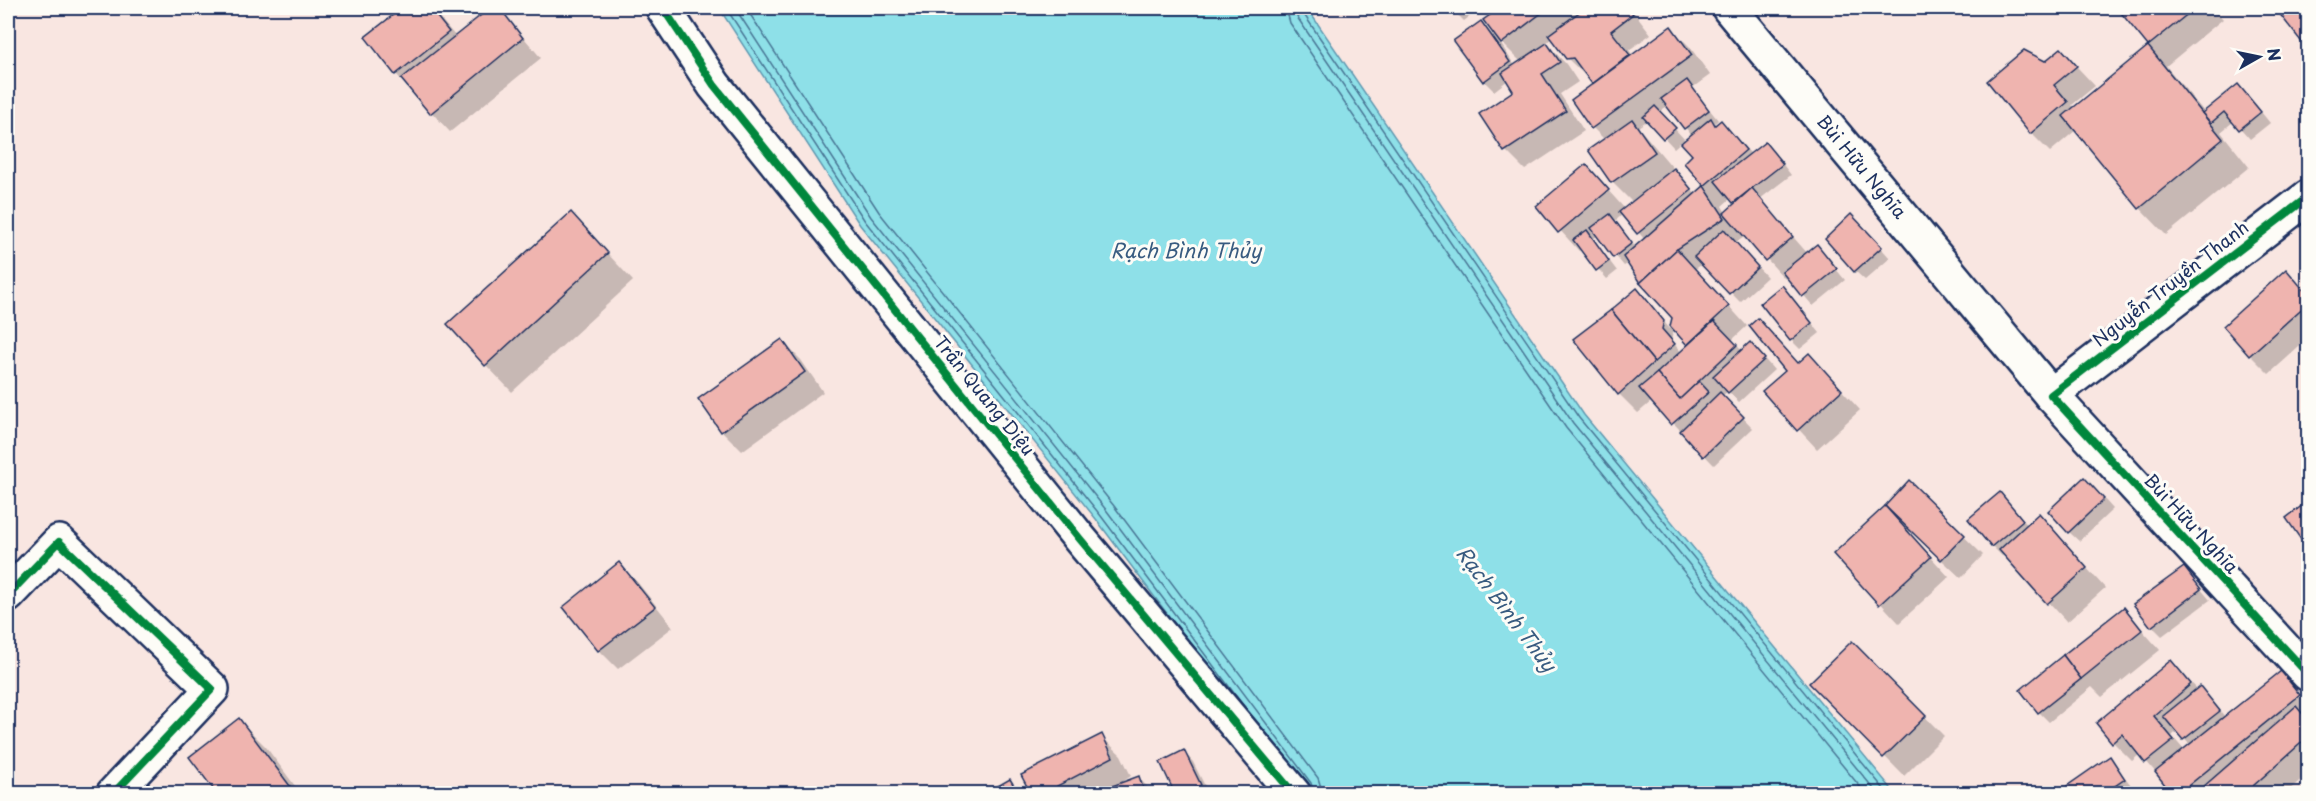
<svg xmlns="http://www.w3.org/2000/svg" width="2316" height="801" font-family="'Playpen Sans',sans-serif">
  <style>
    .water { fill: #8ee0e8; stroke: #6099b1; stroke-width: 1.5 }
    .shadow { fill: #0003; fill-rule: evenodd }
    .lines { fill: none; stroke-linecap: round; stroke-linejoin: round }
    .shore { stroke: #497695; stroke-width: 1.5 }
    .building { fill: #efb4af; stroke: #1b2f5e; stroke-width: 1.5 }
    .minor-casing { stroke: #1b2f5e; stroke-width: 38 }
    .major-casing { stroke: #1b2f5e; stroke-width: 38 }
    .minor { stroke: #fdfcf7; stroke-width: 33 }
    .major { stroke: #fdfcf7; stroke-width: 33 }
    .cycleway-casing { stroke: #fdfcf7; stroke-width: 11 }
    .cycleway { stroke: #00873e; stroke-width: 8 }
    .labels { text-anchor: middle; stroke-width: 6; stroke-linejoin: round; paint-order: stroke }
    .street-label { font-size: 18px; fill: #1b2f5e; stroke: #fdfcf7 }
    .water-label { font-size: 20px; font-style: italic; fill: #385b80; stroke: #fdfcf7 }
  </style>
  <rect width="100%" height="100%" fill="#f9e6e1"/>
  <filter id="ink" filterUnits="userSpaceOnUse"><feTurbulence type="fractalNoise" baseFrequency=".0167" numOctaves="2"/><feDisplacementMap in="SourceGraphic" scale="12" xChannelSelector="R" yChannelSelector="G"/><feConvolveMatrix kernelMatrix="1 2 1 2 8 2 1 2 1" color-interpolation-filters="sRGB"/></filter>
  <g filter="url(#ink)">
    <!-- water -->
    <polygon class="water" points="719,8 1307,8 1584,415 1895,793 1302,793 1096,519 860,225"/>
    <!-- shadow -->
    <g class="shadow">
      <polygon points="405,8 431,8 456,37 493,8 499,8 541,58 450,132 396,74 367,38"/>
      <polygon points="1451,8 1469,8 1474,13 1464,21"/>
      <path d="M1502,8H1631L1651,34L1629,50L1633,56L1671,28L1690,47L1710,75L1692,88L1718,120L1714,124L1716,126L1721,122L1751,154L1774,153L1791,175L1760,199L1808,254L1817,246L1845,280L1813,306L1788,277L1785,279L1746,236L1735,243L1767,277L1740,302L1703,264L1695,269L1747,326L1732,340L1742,351L1760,354L1774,370L1739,402L1728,391L1722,396L1753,428L1714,465L1652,401L1638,413L1619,394L1637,290L1670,329L1674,318L1629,263L1624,266L1598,235L1593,239L1617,271L1607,279L1581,249L1579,251L1538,206L1586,166L1625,209L1633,203L1612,182L1605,140L1593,128L1594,84L1567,58L1552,38L1546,43L1566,64L1578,82L1560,94L1584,131L1525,170L1506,151L1515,91L1508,80L1494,91L1484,81L1481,23L1494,36L1485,21ZM1497,38L1521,62L1515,66ZM1668,105L1692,136L1686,141L1659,112ZM1648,120L1674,148L1682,141L1694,156L1686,163L1706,186L1696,195L1638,127ZM1731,198L1736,204L1726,213L1722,206ZM1623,214L1645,240L1636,248L1615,221ZM1674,330L1689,346L1681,352L1671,340Z"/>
      <polygon points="1822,8 1832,8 1827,12"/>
      <polygon points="2118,8 2213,8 2223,19 2166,66 2205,113 2248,96 2270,123 2250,139 2234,121 2221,132 2249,167 2166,235 2140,208 2076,130 2050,152 2031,133 2045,63 2061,50 2095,86 2072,105 2075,108 2150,46"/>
      <polygon points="2277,8 2308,8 2308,48"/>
      <polygon points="571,214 633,281 512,392 486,365"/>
      <polygon points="1861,226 1890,258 1865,280 1855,271"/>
      <polygon points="2286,271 2308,295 2308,339 2269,374 2250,355"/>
      <polygon points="1791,297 1820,333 1800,349 1791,340"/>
      <polygon points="1758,320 1799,364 1809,355 1860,410 1817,449 1764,392 1787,371"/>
      <polygon points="782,341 801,360 823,392 742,451 722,431 700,399"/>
      <polygon points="1909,483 1983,555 1961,578 1911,531 1909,533 1949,577 1899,623 1835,554"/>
      <polygon points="2094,488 2113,509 2079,541 2069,532"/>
      <polygon points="2308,503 2308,546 2288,518"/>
      <polygon points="2010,504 2028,526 2039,516 2105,588 2067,622 2005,554 2002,556 1992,546 1970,519"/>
      <polygon points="619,564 638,583 673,627 618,669 599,650 565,607"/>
      <polygon points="2184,569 2210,600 2162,636 2152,626"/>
      <polygon points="2123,609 2160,650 2102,697 2092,687 2049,722 2039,712"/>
      <polygon points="1852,643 1944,736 1904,776 1812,683"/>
      <path d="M2171,662L2198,690L2200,689L2210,698L2225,717L2280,673L2308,703V773L2285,794H2174L2140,754L2132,761L2113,742ZM2177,731L2190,745L2184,750L2172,736Z"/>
      <polygon points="239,720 266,747 301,794 219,794"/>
      <polygon points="1101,736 1121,755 1131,776 1116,786 1139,778 1154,794 1032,794"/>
      <polygon points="1184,752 1193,762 1209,794 1177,794"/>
      <polygon points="2110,758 2134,789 2127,794 2069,794"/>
      <polygon points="1010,781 1023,794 987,794"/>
    </g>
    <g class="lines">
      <!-- shore -->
      <g class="shore">
        <polyline points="726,8 865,221 1101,516 1246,709"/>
        <polyline points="735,8 871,217 1107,511 1311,783 1314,794"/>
        <polyline points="746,8 879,212 1114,506 1318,778 1323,794"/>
        <polyline points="1286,8 1290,23 1566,428 1866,794"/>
        <polyline points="1295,8 1297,17 1573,423 1878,794"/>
        <polyline points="1302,8 1303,13 1579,418 1888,794"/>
      </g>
    </g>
    <!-- building -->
    <g class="building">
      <polygon points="402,8 430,8 449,32 395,75 365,37"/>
      <polygon points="490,8 500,8 523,38 430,114 401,79"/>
      <polygon points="1500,8 1548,8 1501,44 1483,20"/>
      <polygon points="1585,8 1628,8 1633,14 1611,31 1630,55 1592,84 1573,58 1566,59 1548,35"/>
      <polygon points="2117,8 2195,8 2148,46"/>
      <polygon points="2275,8 2308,8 2308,50"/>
      <polygon points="1481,21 1510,62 1483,82 1453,41"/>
      <polygon points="1671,26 1692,55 1591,129 1571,100"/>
      <polygon points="1547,43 1560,62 1542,74 1566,111 1504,152 1479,114 1513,91 1502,73"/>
      <polygon points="2148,46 2223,139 2139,209 2063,116"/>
      <polygon points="2061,48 2077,66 2054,85 2068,102 2030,134 1987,81 2024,50 2045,61"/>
      <polygon points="1687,80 1709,110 1684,129 1661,99"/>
      <polygon points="2238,84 2261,112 2239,130 2224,112 2211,123 2202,113"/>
      <polygon points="1655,106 1676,128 1663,139 1643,117"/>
      <polygon points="1711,118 1715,125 1721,120 1746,150 1704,186 1684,163 1692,155 1681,143"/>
      <polygon points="1632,119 1655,152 1611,183 1588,150"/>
      <polygon points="1765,142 1783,164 1733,203 1715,181"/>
      <polygon points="1586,164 1609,190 1558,233 1536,206"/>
      <polygon points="1674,168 1692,190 1637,234 1619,212"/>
      <polygon points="1704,186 1725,218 1677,249 1640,283 1623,257"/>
      <polygon points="1752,188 1793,237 1765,261 1724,213"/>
      <polygon points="571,212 608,253 485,366 447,324"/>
      <polygon points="1610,214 1632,243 1613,258 1591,228"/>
      <polygon points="1851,214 1882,247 1854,272 1825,239"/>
      <polygon points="1724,229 1758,267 1729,294 1694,257"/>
      <polygon points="1587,230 1609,261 1596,271 1573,240"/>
      <polygon points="1817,244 1837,269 1802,297 1782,272"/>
      <polygon points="1677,249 1729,306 1687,345 1670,326 1672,318 1640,283"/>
      <polygon points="2286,269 2308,295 2308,303 2249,356 2223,326"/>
      <polygon points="1782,285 1812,323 1790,341 1760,303"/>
      <polygon points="1637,288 1664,321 1662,329 1675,344 1654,362 1611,310"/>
      <polygon points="1611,310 1654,362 1618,395 1573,339"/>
      <polygon points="1758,318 1798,363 1809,353 1842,390 1797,431 1762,391 1785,371 1749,326"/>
      <polygon points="1714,321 1737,345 1680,399 1657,373"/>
      <polygon points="782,339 805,372 721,432 698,399"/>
      <polygon points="1750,342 1765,359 1728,393 1713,376"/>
      <polygon points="1657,373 1680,399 1699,381 1709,392 1671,425 1639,388"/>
      <polygon points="1720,392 1744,417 1703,457 1680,431"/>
      <polygon points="2084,477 2104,499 2068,533 2048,511"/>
      <polygon points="1909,480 1965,535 1941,560 1885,506"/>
      <polygon points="2000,492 2023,520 1991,547 1968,519"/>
      <polygon points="2308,501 2308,541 2304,544 2286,518"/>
      <polygon points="1885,506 1931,557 1879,605 1833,554"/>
      <polygon points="2039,513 2087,568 2047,604 1999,550"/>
      <polygon points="619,562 655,607 598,651 563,607"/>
      <polygon points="2184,567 2201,589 2151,627 2133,604"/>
      <polygon points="2124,607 2142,630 2081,679 2063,655"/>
      <polygon points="1852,641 1926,716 1883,758 1809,683"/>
      <polygon points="2063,655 2081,679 2038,713 2020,690"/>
      <polygon points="2171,660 2191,684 2154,716 2174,740 2145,763 2122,734 2112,743 2096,723"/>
      <polygon points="2281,671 2300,695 2178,794 2172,794 2155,772"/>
      <polygon points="2200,686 2220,711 2183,740 2163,716"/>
      <polygon points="2296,706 2308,720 2308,737 2244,794 2209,794 2203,787"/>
      <polygon points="239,718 296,794 217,794 189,757"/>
      <polygon points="1102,734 1113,757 1057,786 1060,794 1031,794 1021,775"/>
      <polygon points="1184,750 1201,785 1184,794 1175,794 1160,762"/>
      <polygon points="2110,756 2125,779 2103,794 2068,794 2064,788"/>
      <polygon points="1139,776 1145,794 1091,794"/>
      <polygon points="1010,779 1019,794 984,794"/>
    </g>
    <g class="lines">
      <!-- minor casing -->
      <g class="minor-casing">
        <g id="minor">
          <polyline points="663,8 714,85 1080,539 1294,794"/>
          <polyline points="2308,197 2051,395 2308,674"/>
          <polyline points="8,595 59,542 212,689 113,794"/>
        </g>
      </g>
      <!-- major casing -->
      <g class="major-casing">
        <g id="major">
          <path id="s1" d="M1729,8L2051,395"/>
        </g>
      </g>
      <!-- minor -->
      <use href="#minor" class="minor"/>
      <!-- major -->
      <use href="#major" class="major"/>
      <!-- cycleway casing -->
      <g class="cycleway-casing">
        <g id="cycleway">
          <polyline points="663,8 714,85 1080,539 1294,794"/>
          <polyline points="2308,197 2051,395 2308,674"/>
          <polyline points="8,595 59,542 212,689 113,794"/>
        </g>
      </g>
      <!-- cycleway -->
      <use href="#cycleway" class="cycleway"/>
    </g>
  </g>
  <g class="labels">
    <!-- street labels -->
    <g class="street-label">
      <text dy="6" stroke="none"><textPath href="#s1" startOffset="207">Bùi Hữu Nghĩa</textPath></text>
      <text transform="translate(2171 284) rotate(-38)" y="6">Nguyễn Truyền Thanh</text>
      <text transform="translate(984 396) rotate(51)" y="6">Trần Quang Diệu</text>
      <text transform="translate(2191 524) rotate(47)" y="6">Bùi Hữu Nghĩa</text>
    </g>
    <!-- water labels -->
    <g class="water-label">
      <text x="1186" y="258">Rạch Bình Thủy</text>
      <text transform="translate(1506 609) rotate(53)" y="7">Rạch Bình Thủy</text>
    </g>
  </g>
  <!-- margin -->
  <rect width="2316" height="801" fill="none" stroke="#fdfcf7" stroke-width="30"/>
  <rect x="15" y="15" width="2286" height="771" fill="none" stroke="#1b2f5e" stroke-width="2" filter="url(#ink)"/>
  <!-- north arrow -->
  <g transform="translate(2259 57) rotate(81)" stroke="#fdfcf7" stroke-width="4.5" paint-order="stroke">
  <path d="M0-4.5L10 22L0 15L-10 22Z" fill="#1b2f5e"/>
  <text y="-9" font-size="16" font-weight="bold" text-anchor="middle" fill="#1b2f5e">N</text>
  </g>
</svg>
